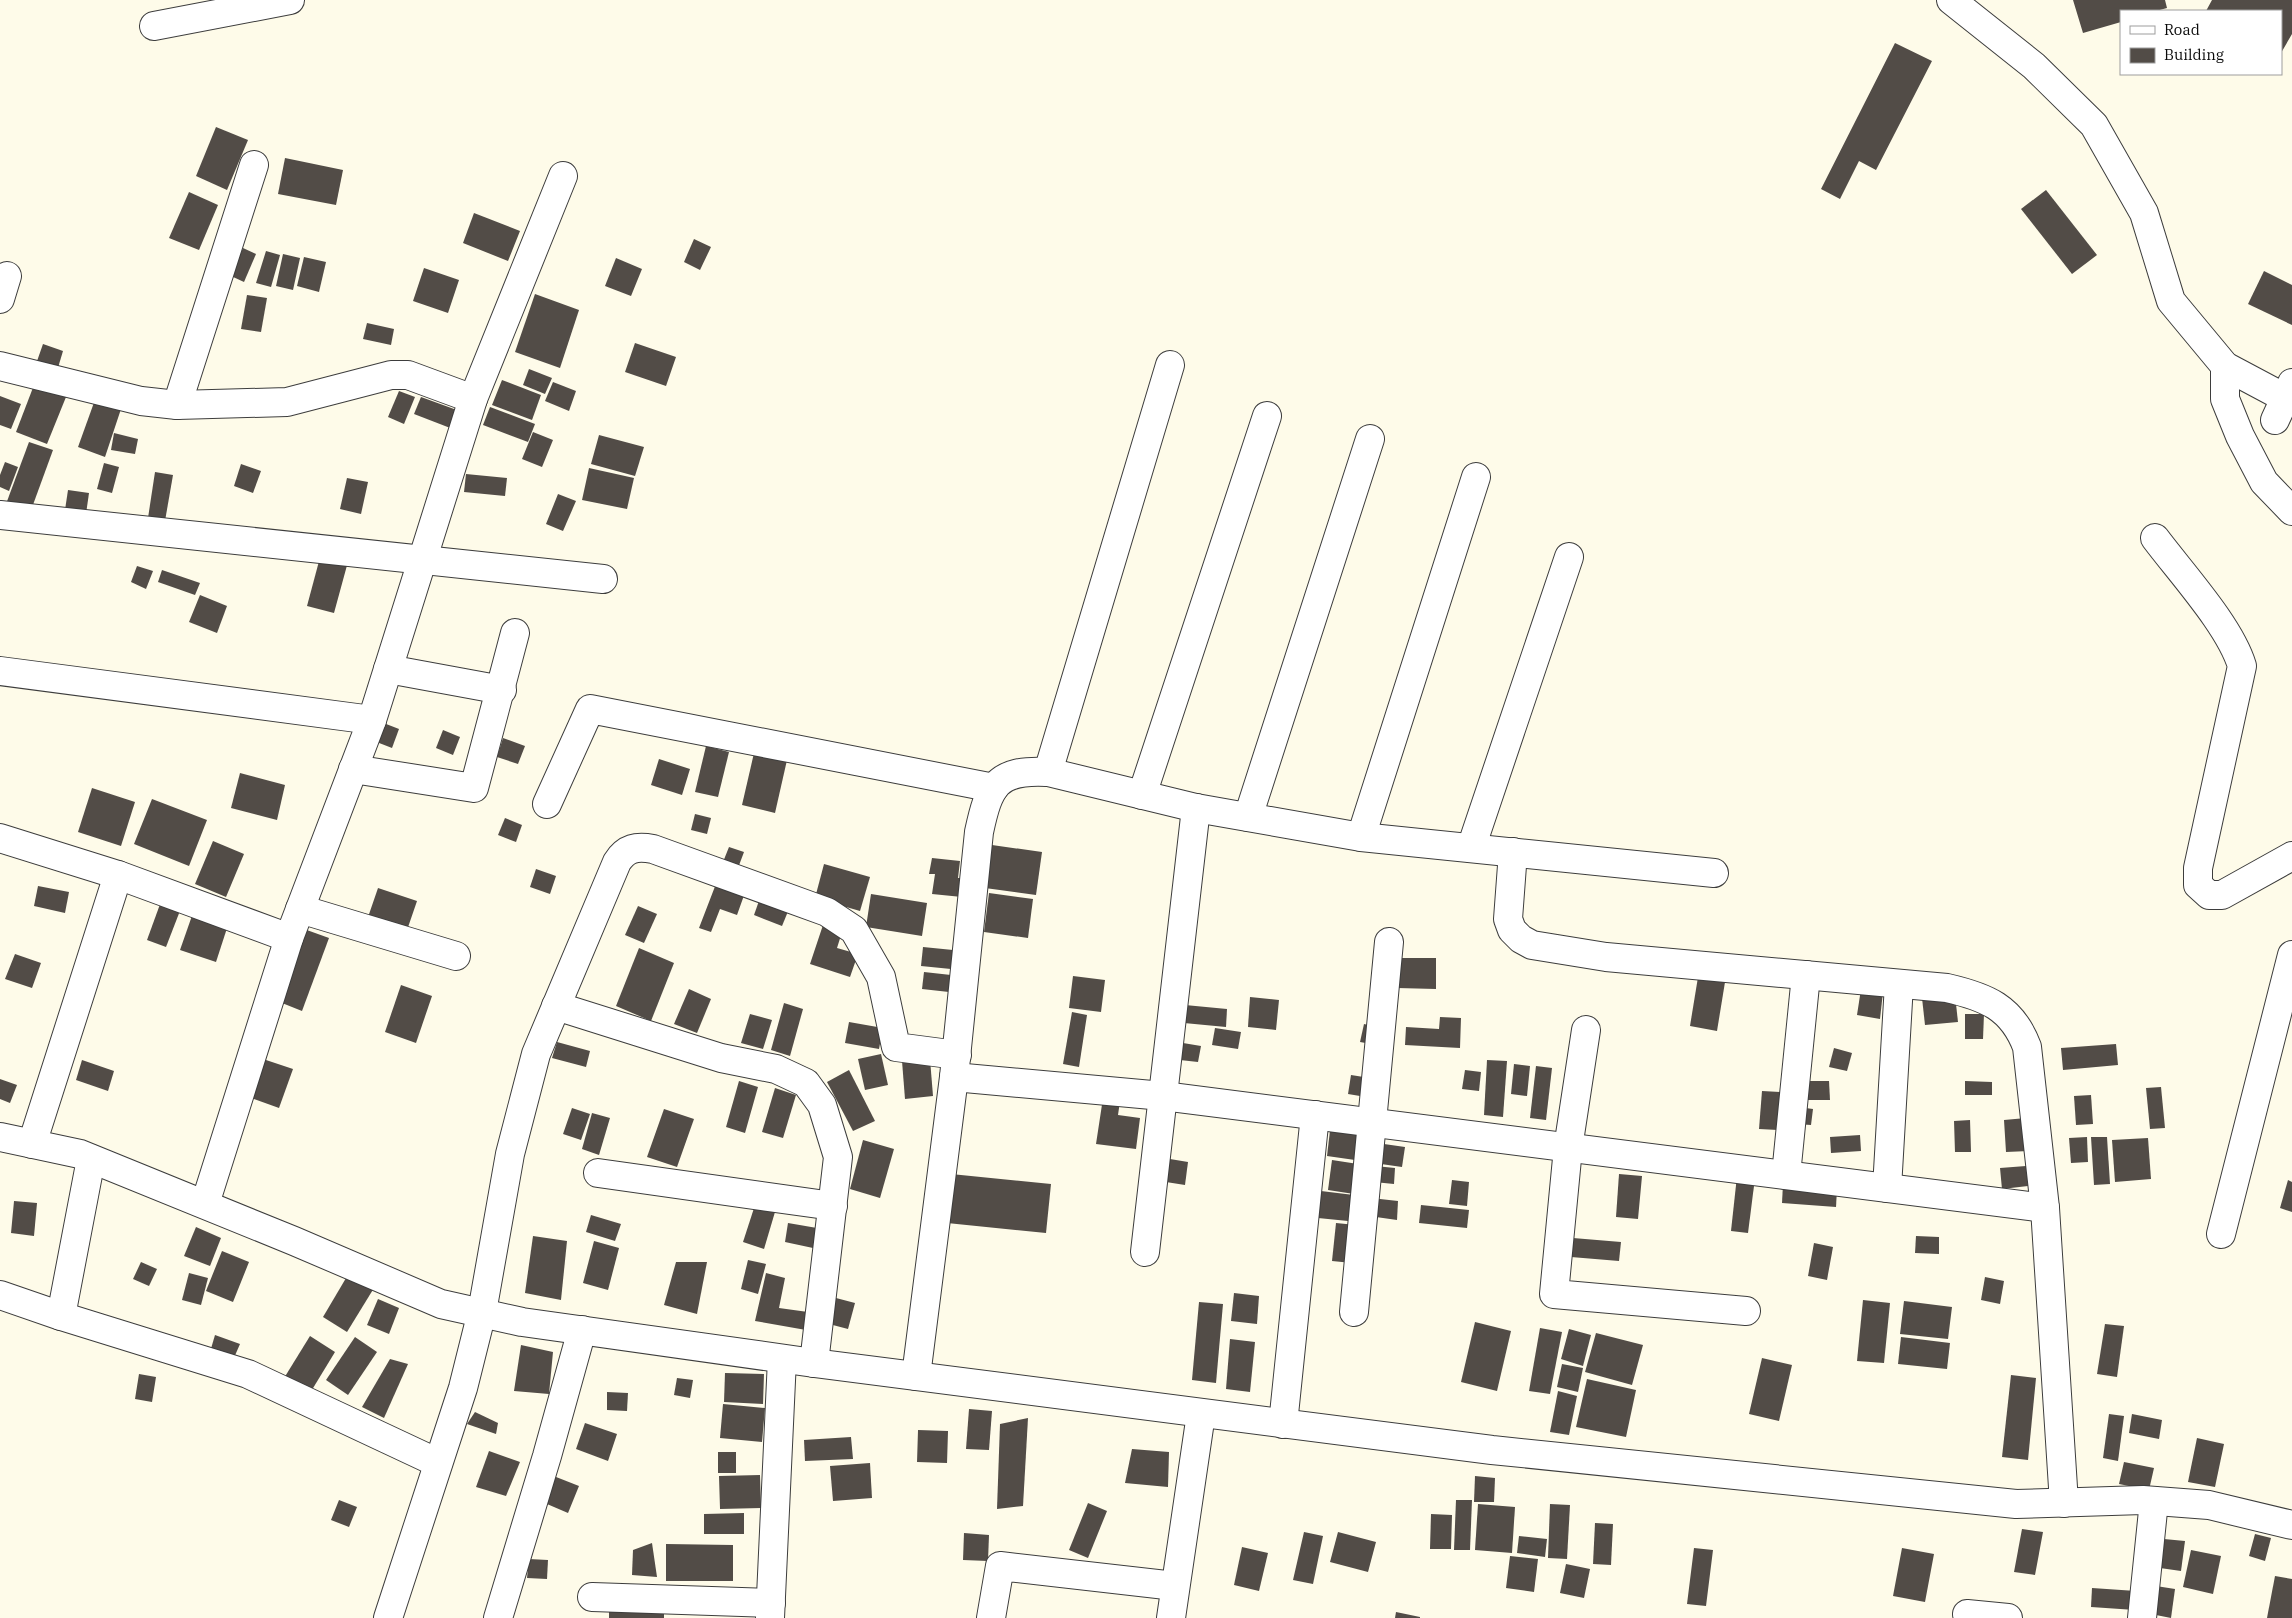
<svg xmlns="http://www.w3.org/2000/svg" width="2292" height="1618" font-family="'IBM Plex Serif',serif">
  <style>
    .building { fill: #524c47 }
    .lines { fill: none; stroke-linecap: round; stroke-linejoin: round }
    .minor-casing { stroke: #3d3d3d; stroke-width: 30 }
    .minor { stroke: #fff; stroke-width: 28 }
  </style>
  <rect width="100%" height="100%" fill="#fefbe9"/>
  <!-- building -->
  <g class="building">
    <polygon points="2073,0 2165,0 2167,8 2156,11 2121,11 2121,22 2083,33"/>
    <polygon points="2212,0 2292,0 2292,34 2281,53 2281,11 2206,11"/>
    <polygon points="1895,43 1932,61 1876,170 1859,161 1840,199 1821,189"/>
    <polygon points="216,127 248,140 227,190 196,176"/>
    <polygon points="285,158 343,170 336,205 278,194"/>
    <polygon points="2046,190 2097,255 2072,274 2021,209"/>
    <polygon points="189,192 218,205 199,250 169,238"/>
    <polygon points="474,213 520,231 508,261 463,243"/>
    <polygon points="694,239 711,247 700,270 684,262"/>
    <polygon points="243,248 256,254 244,282 231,276"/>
    <polygon points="266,251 280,255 271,287 256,283"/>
    <polygon points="283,254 300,258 293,290 276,286"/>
    <polygon points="304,257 326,262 319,292 297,286"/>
    <polygon points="616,258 642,269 631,296 605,286"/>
    <polygon points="424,268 459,280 448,313 413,301"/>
    <polygon points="2264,271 2292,285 2292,325 2248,304"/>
    <polygon points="535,294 579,310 560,368 515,352"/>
    <polygon points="247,295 267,298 261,332 241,329"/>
    <polygon points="367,323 394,329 391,345 363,339"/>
    <polygon points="635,343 676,357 666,386 625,372"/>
    <polygon points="43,344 63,351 57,371 36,364"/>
    <polygon points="529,369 552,378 545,394 523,385"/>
    <polygon points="502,380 541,395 532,420 492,405"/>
    <polygon points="553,382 576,391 569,411 545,401"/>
    <polygon points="34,385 66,397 47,444 16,432"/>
    <polygon points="399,391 415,397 404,424 388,417"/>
    <polygon points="0,396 21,404 11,429 0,425"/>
    <polygon points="96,397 122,406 105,457 78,447"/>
    <polygon points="421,397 465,413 458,431 414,414"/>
    <polygon points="490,407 535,424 528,442 483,425"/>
    <polygon points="533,432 553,440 542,467 522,459"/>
    <polygon points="114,433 138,439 135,454 111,450"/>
    <polygon points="599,435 644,447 635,476 591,464"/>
    <polygon points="29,442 53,450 30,513 6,504"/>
    <polygon points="5,462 18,467 9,491 0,487 0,475"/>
    <polygon points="104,463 119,467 112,493 97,489"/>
    <polygon points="241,464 261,471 253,493 234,486"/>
    <polygon points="589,468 634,478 627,509 582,500"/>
    <polygon points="155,472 173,475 165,521 148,518"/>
    <polygon points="466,474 507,478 505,496 464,492"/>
    <polygon points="347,478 368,482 361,514 340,509"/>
    <polygon points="68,490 89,493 86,514 65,510"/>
    <polygon points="558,494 576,501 563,531 546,524"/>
    <polygon points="322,550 349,558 334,613 307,606"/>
    <polygon points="137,566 153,571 146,589 131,582"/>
    <polygon points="162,570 200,583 195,595 158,582"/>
    <polygon points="200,595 227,606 217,633 189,622"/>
    <polygon points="381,722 399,729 392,748 374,741"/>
    <polygon points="443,730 460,737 453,755 436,748"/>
    <polygon points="503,738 525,746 518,764 497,757"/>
    <polygon points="706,746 729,752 718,797 695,792"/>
    <polygon points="754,753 787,760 775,813 742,805"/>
    <polygon points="659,759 690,769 682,795 651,785"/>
    <polygon points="240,773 285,785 277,820 231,808"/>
    <polygon points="92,788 135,802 121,846 78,832"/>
    <polygon points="152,799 207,820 189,866 134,844"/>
    <polygon points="695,814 711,818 707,834 691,830"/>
    <polygon points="505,818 522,825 516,842 498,835"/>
    <polygon points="213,841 244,854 226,897 195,884"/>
    <polygon points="992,845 1042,852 1036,895 985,888"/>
    <polygon points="729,847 744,852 738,868 723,862"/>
    <polygon points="932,858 960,861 958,878 964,878 962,897 932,894 935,874 929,874"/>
    <polygon points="824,864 870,877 860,911 815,898"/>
    <polygon points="536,869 556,876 550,894 530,887"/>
    <polygon points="719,876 747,887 737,915 720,909 711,932 699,928"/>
    <polygon points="38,886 69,892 65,913 34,906"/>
    <polygon points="378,888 417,901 406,933 367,920"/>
    <polygon points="989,893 1033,899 1028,938 984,932"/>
    <polygon points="871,894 927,903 922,936 866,927"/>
    <polygon points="163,896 183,903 166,947 147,940"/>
    <polygon points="760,898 789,909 782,926 754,915"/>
    <polygon points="638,906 657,914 644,943 625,935"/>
    <polygon points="194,910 229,922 216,962 180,950"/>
    <polygon points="823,925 842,932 837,948 858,954 850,977 810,964"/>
    <polygon points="304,929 329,938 302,1011 277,1001"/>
    <polygon points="923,947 963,951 961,970 921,966"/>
    <polygon points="639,948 674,963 651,1021 616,1006"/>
    <polygon points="15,954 41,963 32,988 5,979"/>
    <polygon points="1397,958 1436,958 1436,989 1397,988"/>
    <polygon points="1699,971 1726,976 1717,1031 1690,1026"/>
    <polygon points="924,972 951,975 949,992 922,989"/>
    <polygon points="1073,976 1105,980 1101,1012 1069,1008"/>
    <polygon points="401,985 432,996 416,1043 385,1032"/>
    <polygon points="689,989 711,999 697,1033 674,1024"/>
    <polygon points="1861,989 1883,992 1880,1019 1857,1015"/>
    <polygon points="1955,995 1958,1022 1925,1025 1922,998"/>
    <polygon points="1250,997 1279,1000 1276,1030 1248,1027"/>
    <polygon points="784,1003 803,1009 790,1056 771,1050"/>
    <polygon points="1185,1005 1227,1009 1226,1027 1184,1023"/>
    <polygon points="1072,1012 1087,1015 1079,1067 1063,1064"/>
    <polygon points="750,1014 772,1020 763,1049 741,1043"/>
    <polygon points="1965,1014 1984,1014 1983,1039 1965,1039"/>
    <polygon points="1440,1017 1461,1018 1460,1048 1405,1045 1406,1027 1439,1029"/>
    <polygon points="849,1022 883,1028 879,1049 845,1043"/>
    <polygon points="1364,1024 1381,1028 1377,1045 1360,1042"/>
    <polygon points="1215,1028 1241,1032 1238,1049 1212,1045"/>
    <polygon points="557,1042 590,1051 586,1067 552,1058"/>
    <polygon points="1183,1043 1201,1046 1198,1062 1180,1060"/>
    <polygon points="2116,1044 2118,1065 2063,1070 2061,1048"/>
    <polygon points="1834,1048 1852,1053 1847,1071 1829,1067"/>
    <polygon points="881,1054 888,1085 865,1090 858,1059"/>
    <polygon points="260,1058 293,1069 279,1108 246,1096"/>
    <polygon points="930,1059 933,1096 905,1099 902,1061"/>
    <polygon points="82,1060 114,1071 108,1091 76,1080"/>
    <polygon points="1487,1060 1507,1061 1503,1117 1484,1115"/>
    <polygon points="1514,1064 1530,1066 1527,1096 1511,1094"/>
    <polygon points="1536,1066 1552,1068 1546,1120 1530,1118"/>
    <polygon points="849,1070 875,1121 853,1131 827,1082"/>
    <polygon points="1465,1070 1481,1072 1479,1091 1462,1089"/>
    <polygon points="1351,1075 1370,1078 1366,1097 1348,1094"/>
    <polygon points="0,1079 17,1085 10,1103 0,1099"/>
    <polygon points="739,1081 758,1087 745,1133 726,1127"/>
    <polygon points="1803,1081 1829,1081 1830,1100 1803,1100"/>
    <polygon points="1965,1081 1992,1082 1992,1095 1965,1095"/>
    <polygon points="2161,1087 2165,1128 2150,1129 2146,1088"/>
    <polygon points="775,1088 796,1095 783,1138 762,1132"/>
    <polygon points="1762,1091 1781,1092 1778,1130 1759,1129"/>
    <polygon points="2091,1095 2093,1124 2076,1125 2074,1096"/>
    <polygon points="1103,1098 1120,1101 1118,1115 1140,1118 1136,1149 1096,1144"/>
    <polygon points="1798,1107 1813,1109 1811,1125 1796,1124"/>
    <polygon points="572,1108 590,1114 581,1140 563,1134"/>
    <polygon points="664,1109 694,1119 677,1167 647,1157"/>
    <polygon points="592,1113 610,1118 599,1155 582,1149"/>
    <polygon points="2026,1118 2029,1151 2006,1152 2004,1120"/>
    <polygon points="1970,1120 1971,1152 1955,1152 1954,1121"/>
    <polygon points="1331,1122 1366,1126 1362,1161 1327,1156"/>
    <polygon points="1860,1135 1861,1151 1831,1153 1830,1137"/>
    <polygon points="2087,1137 2088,1162 2071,1163 2069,1138"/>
    <polygon points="2091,1137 2107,1137 2110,1184 2094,1185"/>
    <polygon points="2148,1138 2151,1179 2115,1182 2112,1140"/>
    <polygon points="863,1140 894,1149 880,1198 850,1189"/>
    <polygon points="1384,1144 1405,1147 1402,1167 1381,1164"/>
    <polygon points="1170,1159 1188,1162 1185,1185 1166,1182"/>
    <polygon points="1332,1160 1358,1164 1354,1194 1328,1190"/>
    <polygon points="1375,1166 1395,1168 1394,1184 1374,1182"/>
    <polygon points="2026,1166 2028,1186 2002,1189 2000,1168"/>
    <polygon points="951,1174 1051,1184 1046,1233 947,1223"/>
    <polygon points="1619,1174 1642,1176 1638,1219 1616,1217"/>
    <polygon points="1737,1176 1755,1178 1748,1233 1731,1231"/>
    <polygon points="1452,1180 1469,1182 1467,1206 1449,1204"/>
    <polygon points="2288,1180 2292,1182 2292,1212 2280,1208"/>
    <polygon points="1783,1184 1837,1189 1836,1207 1782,1203"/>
    <polygon points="1321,1191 1362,1196 1358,1222 1318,1218"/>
    <polygon points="1371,1198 1398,1201 1397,1220 1369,1216"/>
    <polygon points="14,1201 37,1203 34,1236 11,1233"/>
    <polygon points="755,1205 775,1212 764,1249 743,1242"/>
    <polygon points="1421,1205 1469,1210 1467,1228 1419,1223"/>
    <polygon points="591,1215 621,1224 615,1241 586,1232"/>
    <polygon points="788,1223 817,1228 813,1248 785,1242"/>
    <polygon points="1336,1223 1356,1225 1352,1263 1332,1261"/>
    <polygon points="196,1227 221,1238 210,1266 184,1256"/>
    <polygon points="533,1236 567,1241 561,1300 525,1293"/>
    <polygon points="1916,1236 1939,1237 1939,1254 1915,1253"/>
    <polygon points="1573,1238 1621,1242 1619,1261 1571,1257"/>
    <polygon points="594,1241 619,1248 608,1290 583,1283"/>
    <polygon points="1814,1243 1833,1247 1827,1280 1808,1276"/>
    <polygon points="222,1251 249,1262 233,1302 206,1291"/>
    <polygon points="748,1260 766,1264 758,1294 741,1289"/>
    <polygon points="141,1262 157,1269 149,1286 133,1279"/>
    <polygon points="676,1262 707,1262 697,1314 664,1305"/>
    <polygon points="189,1273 208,1278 201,1305 182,1300"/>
    <polygon points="349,1273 374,1288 347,1332 323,1317"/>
    <polygon points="766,1273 785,1278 779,1308 808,1312 806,1330 755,1321"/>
    <polygon points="1985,1277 2004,1281 2000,1304 1981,1300"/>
    <polygon points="1234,1293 1259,1296 1257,1324 1231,1321"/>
    <polygon points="836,1298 855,1303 848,1329 829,1324"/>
    <polygon points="378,1299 399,1308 389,1334 367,1325"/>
    <polygon points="1863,1300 1890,1303 1884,1363 1857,1361"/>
    <polygon points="1904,1301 1952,1307 1948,1339 1900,1334"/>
    <polygon points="1199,1302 1223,1304 1216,1383 1192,1380"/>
    <polygon points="1475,1322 1511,1331 1497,1391 1461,1382"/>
    <polygon points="2105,1324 2124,1326 2117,1377 2097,1374"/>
    <polygon points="1540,1328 1562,1332 1550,1394 1529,1391"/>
    <polygon points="1569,1329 1591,1335 1583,1366 1561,1359"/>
    <polygon points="1596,1333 1643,1345 1632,1385 1585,1372"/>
    <polygon points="215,1335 240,1344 233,1360 210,1352"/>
    <polygon points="310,1336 335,1352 307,1398 281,1383"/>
    <polygon points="355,1337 377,1352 348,1395 326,1380"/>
    <polygon points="1901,1337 1950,1343 1947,1369 1898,1364"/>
    <polygon points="1230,1339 1255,1342 1250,1392 1226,1389"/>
    <polygon points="521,1345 553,1352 549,1394 514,1391"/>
    <polygon points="1762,1358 1792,1365 1779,1421 1749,1414"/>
    <polygon points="390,1359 408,1364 384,1418 362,1407"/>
    <polygon points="1562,1364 1583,1368 1578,1392 1557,1387"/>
    <polygon points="725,1373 764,1374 763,1404 724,1402"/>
    <polygon points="139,1374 156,1377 152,1402 135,1399"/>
    <polygon points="2011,1375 2036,1378 2028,1460 2002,1457"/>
    <polygon points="677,1378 693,1380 690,1398 674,1395"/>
    <polygon points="1587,1379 1636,1390 1626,1437 1576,1427"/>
    <polygon points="1558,1391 1577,1396 1569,1435 1550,1432"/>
    <polygon points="607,1392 628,1393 627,1411 607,1410"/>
    <polygon points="723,1404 765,1408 762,1442 720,1438"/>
    <polygon points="969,1409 992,1411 989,1450 966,1449"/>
    <polygon points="475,1412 498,1423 496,1434 467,1424"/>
    <polygon points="2109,1414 2124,1416 2118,1461 2103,1458"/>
    <polygon points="2132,1414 2162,1420 2159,1439 2129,1433"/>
    <polygon points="1028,1418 1023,1506 997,1509 1000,1424"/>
    <polygon points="585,1423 617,1434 608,1461 576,1449"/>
    <polygon points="918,1430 948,1431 947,1463 917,1462"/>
    <polygon points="851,1437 853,1459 805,1461 804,1440"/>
    <polygon points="2197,1438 2224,1444 2215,1487 2188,1482"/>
    <polygon points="1132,1449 1169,1452 1168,1487 1125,1483"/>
    <polygon points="489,1451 520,1462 506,1496 476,1487"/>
    <rect x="718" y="1452" width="18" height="21"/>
    <polygon points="2124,1462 2154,1468 2149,1490 2119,1484"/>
    <polygon points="870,1463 872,1498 833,1501 830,1466"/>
    <polygon points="551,1475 579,1486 568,1513 540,1501"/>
    <polygon points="760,1475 761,1508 720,1509 719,1476"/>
    <polygon points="1475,1476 1495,1478 1494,1502 1474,1502"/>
    <polygon points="339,1500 357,1507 349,1527 331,1520"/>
    <polygon points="1456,1500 1472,1500 1470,1550 1454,1550"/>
    <polygon points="1088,1503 1107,1511 1088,1558 1069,1550"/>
    <polygon points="1478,1504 1515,1507 1512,1553 1475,1550"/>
    <polygon points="1550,1504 1570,1505 1567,1559 1548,1558"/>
    <polygon points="744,1513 744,1534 704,1534 704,1514"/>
    <polygon points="1431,1514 1452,1515 1451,1549 1430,1549"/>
    <polygon points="1595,1523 1613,1524 1611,1565 1593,1564"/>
    <polygon points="2022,1529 2043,1532 2035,1575 2014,1572"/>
    <polygon points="1304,1532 1323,1536 1313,1584 1293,1580"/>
    <polygon points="1338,1532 1376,1542 1368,1572 1330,1562"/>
    <polygon points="964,1533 989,1535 988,1561 963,1560"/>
    <polygon points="2255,1534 2271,1538 2265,1561 2249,1556"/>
    <polygon points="1519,1536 1547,1539 1545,1557 1517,1553"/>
    <polygon points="2164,1539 2185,1541 2181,1571 2160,1568"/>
    <polygon points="652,1543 657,1577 632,1575 633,1550"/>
    <polygon points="666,1544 733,1545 733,1581 666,1581"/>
    <polygon points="1242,1547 1268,1553 1259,1591 1234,1585"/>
    <polygon points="1694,1548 1713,1550 1706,1606 1687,1604"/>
    <polygon points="1902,1548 1934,1554 1925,1602 1893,1596"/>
    <polygon points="2191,1550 2221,1556 2213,1594 2183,1587"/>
    <polygon points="1510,1556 1538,1559 1534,1592 1506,1588"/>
    <polygon points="529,1559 548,1560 547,1579 527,1578"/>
    <polygon points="1566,1564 1590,1569 1584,1598 1560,1593"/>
    <polygon points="2275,1576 2292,1579 2292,1618 2267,1618"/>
    <polygon points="2156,1586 2175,1589 2171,1618 2151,1614"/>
    <polygon points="2092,1588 2136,1591 2135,1610 2091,1607"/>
    <polygon points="609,1603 664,1604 664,1618 609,1618"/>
    <polygon points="1396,1612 1420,1617 1420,1618 1395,1618"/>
  </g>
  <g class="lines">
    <!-- minor casing -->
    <g class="minor-casing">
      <g id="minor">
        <polyline points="1951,0 2034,66 2094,125 2144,213 2171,301 2225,366 2285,398"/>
        <polyline points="154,26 290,0"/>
        <polyline points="0,299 7,276"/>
        <polyline points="0,366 141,401 177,405 287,402 391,375 408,375 473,399"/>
        <polyline points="2225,366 2225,399 2240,436 2264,482 2292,511"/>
        <polyline points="177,405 254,165"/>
        <polyline points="2275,420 2292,383"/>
        <polyline points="0,515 603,579"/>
        <path d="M2155,538C2182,574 2230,626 2242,666L2198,868V885L2209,895H2222L2292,856"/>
        <polyline points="388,669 502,690"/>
        <polyline points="0,671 372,720"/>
        <polyline points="353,769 474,788 515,633"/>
        <polyline points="1048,772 1170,365"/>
        <polyline points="1142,795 1267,416"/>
        <polyline points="547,804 590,709 994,788"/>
        <polyline points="1248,817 1370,439"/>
        <polyline points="1361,837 1476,477"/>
        <polyline points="0,838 118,875 289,938"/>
        <polyline points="1471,848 1569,557"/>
        <path d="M1513,852L1508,919L1512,930L1521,939L1532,945L1606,957L1947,988C1986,997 2012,1007 2027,1047L2045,1208L2064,1503"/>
        <polyline points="300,909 456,956"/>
        <polyline points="556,1006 721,1058 776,1069 806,1083 822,1105 838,1157 814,1363"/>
        <polyline points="1586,1030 1568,1148 1554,1294 1746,1311"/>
        <polyline points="954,1077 1163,1096 2045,1208"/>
        <polyline points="0,1137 80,1154 294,1241 441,1304 522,1322 814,1363 1492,1450 2016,1504 2143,1500 2209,1505 2292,1525"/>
        <polyline points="32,1144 118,875"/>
        <polyline points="91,1159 61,1316 248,1374 438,1463"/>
        <polyline points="598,1173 833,1206"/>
        <polyline points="1786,1175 1806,975"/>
        <polyline points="1887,1188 1899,984"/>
        <polyline points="205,1204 289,938 372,720 473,399 563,176"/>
        <polyline points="2221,1234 2292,955"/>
        <polyline points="1145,1252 1196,808"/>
        <polyline points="0,1295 61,1316"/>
        <polyline points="1354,1312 1389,942"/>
        <path d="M916,1376L954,1077L979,832C989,786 996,769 1048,772L1196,808L1361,837L1714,873"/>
        <polyline points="1283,1424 1315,1115"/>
        <polyline points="592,1597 771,1603"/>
        <polyline points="1967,1614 2008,1618"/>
        <path d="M388,1618L463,1388L482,1312L510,1154L536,1054L617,862C626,848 636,846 653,849L827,912L854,930L881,977L896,1047L957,1055"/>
        <polyline points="498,1618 547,1456 582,1330"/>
        <polyline points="770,1618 782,1359"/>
        <polyline points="991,1618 1000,1566 1175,1586"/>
        <polyline points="1171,1618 1201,1414"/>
        <polyline points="2142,1618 2154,1501"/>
      </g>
    </g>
    <!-- minor -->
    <use href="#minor" class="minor"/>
  </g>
  <!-- legend -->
  <rect x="2120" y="10" width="162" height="65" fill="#ffffff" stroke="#9d9d9d"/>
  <rect x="2130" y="26" width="25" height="8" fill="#ffffff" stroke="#9d9d9d"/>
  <text x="2164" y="35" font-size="15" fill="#0a0a0a">Road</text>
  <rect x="2130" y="48" width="25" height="15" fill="#524c47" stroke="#9d9d9d"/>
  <text x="2164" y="60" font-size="15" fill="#0a0a0a">Building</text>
</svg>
